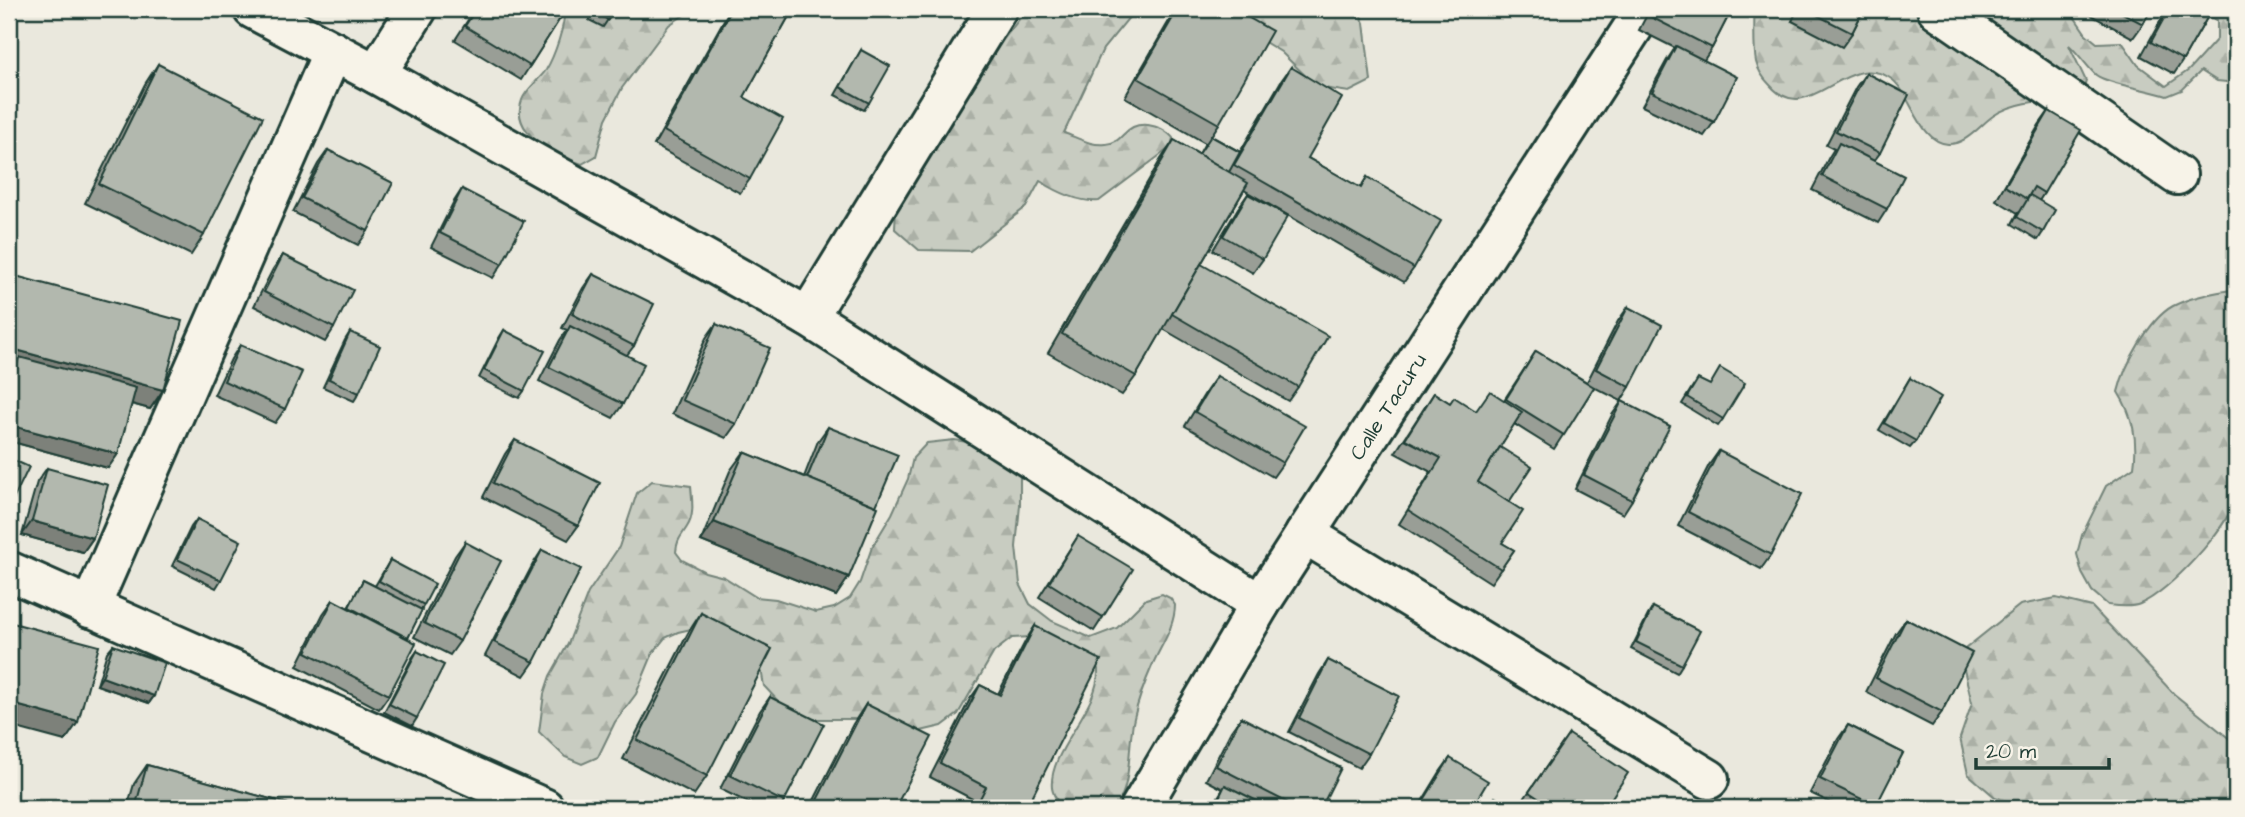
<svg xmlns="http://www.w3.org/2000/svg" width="2245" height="817" font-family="'Architects Daughter',sans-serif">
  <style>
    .forest { fill: url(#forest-firs); stroke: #74847a; stroke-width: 2 }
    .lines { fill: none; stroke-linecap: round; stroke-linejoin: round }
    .minor-casing { stroke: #1f3d34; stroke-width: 44 }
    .minor { stroke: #f7f3e8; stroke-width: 38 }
    .wall { fill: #999e96; stroke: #1f3d34; stroke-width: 2 }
    .shaded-wall { fill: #7d817a; stroke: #1f3d34; stroke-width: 2 }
    .building { fill: #b2b8ae; stroke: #1f3d34; stroke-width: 2 }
    .labels { text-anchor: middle; stroke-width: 5; stroke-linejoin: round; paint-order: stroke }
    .street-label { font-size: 21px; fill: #1f3d34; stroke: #f7f3e8 }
  </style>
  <defs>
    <pattern id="forest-firs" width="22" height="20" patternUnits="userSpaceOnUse" patternTransform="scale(1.75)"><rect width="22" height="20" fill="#c8ccc1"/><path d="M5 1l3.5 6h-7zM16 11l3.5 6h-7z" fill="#abb0a6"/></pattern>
  </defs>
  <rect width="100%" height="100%" fill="#eae8dd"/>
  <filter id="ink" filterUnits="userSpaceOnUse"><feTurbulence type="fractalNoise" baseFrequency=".0143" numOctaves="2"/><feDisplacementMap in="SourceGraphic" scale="14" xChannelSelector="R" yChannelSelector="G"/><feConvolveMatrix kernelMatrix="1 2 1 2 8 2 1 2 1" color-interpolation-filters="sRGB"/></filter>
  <g filter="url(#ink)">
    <!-- forest -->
    <g class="forest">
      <path d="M564,9H693L669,25L622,88L606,119L596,156L582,164C557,156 509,134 522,100C526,89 539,80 546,70C554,57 566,24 564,9Z"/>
      <path d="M1027,9H1149L1130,16L1103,49L1064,133C1078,138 1091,146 1106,144C1122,142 1121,133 1133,127C1146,121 1165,128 1173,138L1171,147L1099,201C1080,203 1056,191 1040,181L1026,207L970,251L919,250L895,229L896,205L1003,40Z"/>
      <polygon points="1202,9 1358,9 1364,23 1371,81 1349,92 1317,87 1281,52 1229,20"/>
      <path d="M1754,9H1798L1792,21L1862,9H2055L2073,15L2086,34L2097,43L2122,42L2138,65L2166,86L2189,70L2217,39V20L2191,9H2214L2216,11L2236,9V83L2217,81L2201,71L2182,90L2167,96C2150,90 2108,84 2096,75C2088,68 2079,54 2069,45L2086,81L2081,98C2052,101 2018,99 1993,116C1979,126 1967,144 1948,144C1919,143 1911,91 1890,78C1845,49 1808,130 1770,85C1764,79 1758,70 1756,62C1753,46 1755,26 1754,9Z"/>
      <path d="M2236,289V399C2222,415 2234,427 2236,444C2238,456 2239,487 2236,498C2227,529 2169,592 2140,604C2131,608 2117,606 2108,605L2092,591L2082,573L2077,554L2082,535L2106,486L2134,467C2138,439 2133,416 2118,392C2124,366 2149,319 2173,306C2192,296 2215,293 2236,289Z"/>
      <path d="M954,440L996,446L1012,460L1020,476V505L1016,547L1020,584L1030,604L1052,621L1091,638L1117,628L1146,599L1162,594L1170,598L1175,605C1175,627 1160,647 1152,666C1145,682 1138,701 1134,718C1127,747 1133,785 1115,808H1061C1058,802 1053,795 1052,788C1048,751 1100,709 1098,669L1069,649L1032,637L1012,638L994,652L958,714L942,726L904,735L890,732L854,719H808L790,714L764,686L761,669L757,662L728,644L691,629L678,632L665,638L653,653L636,694L615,722L598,757L582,764L565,757L539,732L544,694L550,676L568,644L588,593L619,547L637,493L652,481L691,486C692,500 695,515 687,527C681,537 677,539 676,552L682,560L705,572L724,577L756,597L776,599L816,612L834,608L850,598L860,582L872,547L892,514L908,479L913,458L927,443Z"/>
      <polygon points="2056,598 2092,607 2174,694 2236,744 2236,808 2026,808 1995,797 1968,774 1960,738 1972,703 1960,653 2020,605"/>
    </g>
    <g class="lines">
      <!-- minor casing -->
      <g class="minor-casing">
        <g id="minor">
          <polyline points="253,9 376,74 808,317 1260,604"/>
          <polyline points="1937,9 2177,175"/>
          <polyline points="376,74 417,9"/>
          <polyline points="808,317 997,9"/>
          <polyline points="1305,534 1709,779"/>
          <polyline points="9,571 544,808"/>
          <polyline points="90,608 333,51"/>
          <path id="s1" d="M1140,808L1260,604L1645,9"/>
        </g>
      </g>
      <!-- minor -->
      <use href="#minor" class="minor"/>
    </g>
    <!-- wall -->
    <g class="wall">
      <polygon points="475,9 566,9 521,80 455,40"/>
      <polygon points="595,9 615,9 603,27 589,20"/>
      <polygon points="730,9 793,9 744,97 750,179 740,193 654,145"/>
      <polygon points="1176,9 1233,9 1219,124 1211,136 1240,152 1281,81 1291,67 1308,158 1360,188 1367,177 1414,268 1404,282 1244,190 1201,264 1298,387 1288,401 1163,329 1136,376 1122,395 1048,353 1161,159 1174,140 1199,154 1205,143 1125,97"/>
      <polygon points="1650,9 1732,9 1712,48 1704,60 1714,122 1704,136 1642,106 1667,60 1675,48 1639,30"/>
      <polygon points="1798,9 1864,9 1852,33 1842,47 1792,21"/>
      <polygon points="2087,9 2151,9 2143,24 2133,38 2085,12"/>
      <polygon points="2167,9 2212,9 2183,60 2174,74 2141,56"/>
      <polygon points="861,50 869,103 864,110 835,95"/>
      <polygon points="158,64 204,235 191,255 85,203 145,84"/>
      <polygon points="1866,73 1880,153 1874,161 1887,209 1878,223 1812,190 1829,157 1834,149 1826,145 1856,87"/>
      <polygon points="2049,111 2044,193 2039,201 2043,232 2038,240 2012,224 2019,211 2018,213 1996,200 2039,125"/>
      <polygon points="328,150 368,231 358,245 293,212 318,164"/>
      <polygon points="462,189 502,264 493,278 431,247 453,203"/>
      <polygon points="1248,194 1263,259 1253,273 1213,250 1238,208"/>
      <polygon points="283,255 334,328 325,342 254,306 273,269"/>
      <polygon points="593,274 634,346 627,355 623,404 613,418 539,381 560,340 567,330 562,328 583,288"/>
      <polygon points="12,275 163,390 150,409 132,404 108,468 9,441 9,279"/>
      <polygon points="1628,307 1630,387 1621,401 1594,387 1554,449 1514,424 1478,482 1509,502 1502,543 1514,550 1491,583 1399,524 1431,472 1395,453 1434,393 1450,403 1476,411 1504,400 1536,351 1587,382 1618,321"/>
      <polygon points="716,324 736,424 726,438 672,414 706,338"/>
      <polygon points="504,330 524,391 519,398 479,378 499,338"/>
      <polygon points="350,332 359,393 354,401 323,387 345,340"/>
      <polygon points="240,345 285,409 275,423 214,395 231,359"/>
      <polygon points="1217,376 1283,463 1273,477 1185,426 1207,390"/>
      <polygon points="1910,378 1916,441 1910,448 1879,430"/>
      <polygon points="1693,386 1723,419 1718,426 1682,404"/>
      <polygon points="1622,401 1632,500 1623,514 1575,489 1612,415"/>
      <polygon points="828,427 876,506 836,596 701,541 730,471 744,452 804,477 818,441"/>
      <polygon points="515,440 578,526 568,540 483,497 505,454"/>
      <polygon points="1719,451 1771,555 1761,569 1678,526 1709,465"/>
      <polygon points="9,458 13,500 9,507"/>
      <polygon points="47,468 93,538 83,552 22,535 37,482"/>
      <polygon points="197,519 221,580 216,588 172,566 191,527"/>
      <polygon points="1078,536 1103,617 1094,631 1039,597"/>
      <polygon points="465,542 460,641 450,655 414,637 455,556"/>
      <polygon points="542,550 534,662 524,676 485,656 533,564"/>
      <polygon points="390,560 424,605 421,610 408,638 389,695 379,709 297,666 323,614 333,600 348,608 363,580 375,586"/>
      <polygon points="1653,607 1682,665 1677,673 1631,649 1648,615"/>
      <polygon points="701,613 707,776 694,795 623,759 688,633"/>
      <polygon points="1906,619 1942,712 1932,726 1866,692 1896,633"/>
      <polygon points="1035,626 1027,807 1029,808 972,808 976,801 930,777 970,699 980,685 998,694 1026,640"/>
      <polygon points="113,645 154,696 149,703 97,685 107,652"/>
      <polygon points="417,651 417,718 412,726 384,712 412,658"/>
      <polygon points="1328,660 1369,754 1359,768 1289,732 1319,674"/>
      <polygon points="770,697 784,802 780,808 759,808 720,789 760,711"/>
      <polygon points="866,704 895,808 810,808 853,724"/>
      <polygon points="1241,717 1321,808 1211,808 1223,789 1206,780 1231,731"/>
      <polygon points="1848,725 1903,753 1874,808 1842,808 1810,793 1838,739"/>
      <polygon points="1569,734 1605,808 1523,808 1519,806"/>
      <polygon points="1450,758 1472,808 1418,808 1440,772"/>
      <polygon points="147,765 303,808 127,808 134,784"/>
    </g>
    <!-- shaded-wall -->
    <g class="shaded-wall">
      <polygon points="9,348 163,390 150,409 15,372 19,357 9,370"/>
      <polygon points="9,425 118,454 108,468 9,441"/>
      <polygon points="32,521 93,538 83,552 22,535"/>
      <polygon points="714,522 849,577 836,596 701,541"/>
      <polygon points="102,677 154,696 149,703 97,685"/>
      <polygon points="9,703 78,722 65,741 9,726"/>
    </g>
    <!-- building -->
    <g class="building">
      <polygon points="476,9 566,9 530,66 465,26"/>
      <polygon points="596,9 615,9 608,20 594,12"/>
      <polygon points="732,9 793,9 744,97 783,119 750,179 664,131"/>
      <polygon points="1178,9 1233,9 1272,31 1219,124 1138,78"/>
      <polygon points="1653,9 1732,9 1712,48 1649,16"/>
      <polygon points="1805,9 1864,9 1852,33"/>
      <polygon points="2115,9 2151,9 2143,24"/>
      <polygon points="2169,9 2212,9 2183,60 2151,42"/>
      <polygon points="1676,46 1737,77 1714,122 1652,92"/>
      <polygon points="861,50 890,66 869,103 840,87"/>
      <polygon points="158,64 263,117 204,235 99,184"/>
      <polygon points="1291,67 1342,98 1308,158 1361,188 1367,177 1441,221 1414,268 1234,165"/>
      <polygon points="1866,73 1909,95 1880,153 1836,131"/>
      <polygon points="2049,111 2081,130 2044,193 2034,187 2027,199 2005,186"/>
      <polygon points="1211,136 1240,152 1229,172 1199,154"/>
      <polygon points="1174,140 1248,183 1136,376 1062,334"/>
      <polygon points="1839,143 1904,176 1887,209 1822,176"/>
      <polygon points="328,150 393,183 368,231 302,198"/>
      <polygon points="462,189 524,221 502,264 440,233"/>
      <polygon points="1248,194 1288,216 1263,259 1223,236"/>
      <polygon points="2030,195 2055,210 2043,232 2017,217"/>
      <polygon points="283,255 353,290 334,328 264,292"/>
      <polygon points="1201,264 1328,336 1298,387 1172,314"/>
      <polygon points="593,274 654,304 634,346 572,314"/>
      <polygon points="12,275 182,321 163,390 9,348 9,285"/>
      <polygon points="1628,307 1662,325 1630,387 1596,369"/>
      <polygon points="716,324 770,348 736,424 682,400"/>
      <polygon points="570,326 644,364 623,404 549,367"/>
      <polygon points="504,330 545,351 524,391 484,370"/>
      <polygon points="350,332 380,346 359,393 329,379"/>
      <polygon points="240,345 302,372 285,409 224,381"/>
      <polygon points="1536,351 1594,387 1564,435 1506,399"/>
      <polygon points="19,357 136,388 118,454 9,425 9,395"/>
      <polygon points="1720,368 1745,383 1723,419 1687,397 1698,379 1710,385"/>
      <polygon points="1217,376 1305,426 1283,463 1195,412"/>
      <polygon points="1910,378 1941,397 1916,441 1884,423"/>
      <polygon points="1490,391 1522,412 1478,482 1523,511 1502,543 1514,550 1501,569 1408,510 1441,458 1405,439 1434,393 1450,403 1454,397 1476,411"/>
      <polygon points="1622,401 1670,426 1632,500 1584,475"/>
      <polygon points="828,427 898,455 876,506 807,478"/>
      <polygon points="515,440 600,483 578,526 493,483"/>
      <polygon points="1500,447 1532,467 1509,502 1478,482"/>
      <polygon points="1719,451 1802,494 1771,555 1688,512"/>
      <polygon points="744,452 878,507 849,577 714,522"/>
      <polygon points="9,458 29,467 13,500 9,498"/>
      <polygon points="47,468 108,485 93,538 32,521"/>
      <polygon points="197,519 241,541 221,580 177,559"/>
      <polygon points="1078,536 1133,569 1103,617 1049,583"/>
      <polygon points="465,542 501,561 460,641 424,623"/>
      <polygon points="542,550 581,569 534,662 494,642"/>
      <polygon points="390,560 435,584 424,605 379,581"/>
      <polygon points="363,580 422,610 408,638 349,607"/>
      <polygon points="333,600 416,643 389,695 306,652"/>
      <polygon points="1653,607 1700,631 1682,665 1636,642"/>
      <polygon points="701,613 772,649 707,776 637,740"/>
      <polygon points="1906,619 1972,653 1942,712 1876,678"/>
      <polygon points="9,622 99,646 78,722 9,703"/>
      <polygon points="1035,626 1101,660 1027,807 1029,808 975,808 986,787 940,763 980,685 1000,695"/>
      <polygon points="113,645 165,663 154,696 102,677"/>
      <polygon points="417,651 444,665 417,718 389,704"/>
      <polygon points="1328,660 1399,696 1369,754 1299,718"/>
      <polygon points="770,697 824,724 784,802 730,775"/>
      <polygon points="866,704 932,737 895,808 813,808"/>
      <polygon points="1241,717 1341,768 1321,808 1298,808 1216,766"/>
      <polygon points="1848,725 1903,753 1876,806 1820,779"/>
      <polygon points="1569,734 1628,773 1605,808 1553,808 1529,792"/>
      <polygon points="1450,758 1488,781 1472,808 1419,808"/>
      <polygon points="147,765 303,808 135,808"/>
      <polygon points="1225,785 1271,808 1214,808"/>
      <polygon points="1495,797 1512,808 1486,808"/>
    </g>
  </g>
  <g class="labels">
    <!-- street labels -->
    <g class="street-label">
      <text dy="7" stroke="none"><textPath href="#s1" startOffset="472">Calle Tacuru</textPath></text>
    </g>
  </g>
  <!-- margin -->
  <rect width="2245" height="817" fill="none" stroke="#f7f3e8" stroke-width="35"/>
  <rect x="18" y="18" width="2210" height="782" fill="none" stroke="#1f3d34" stroke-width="2.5" filter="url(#ink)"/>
  <!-- scale -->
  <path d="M1976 758v10h133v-10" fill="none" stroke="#1f3d34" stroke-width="3.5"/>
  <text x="1986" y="758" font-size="21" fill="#1f3d34" stroke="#f7f3e8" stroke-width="5" paint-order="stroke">20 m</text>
</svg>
